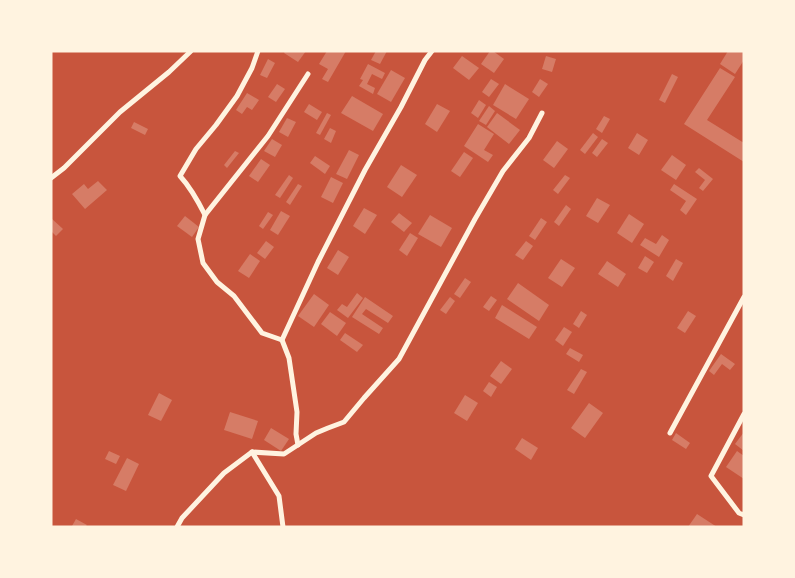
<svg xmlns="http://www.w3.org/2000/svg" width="795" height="578" font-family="Arial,sans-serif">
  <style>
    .building { fill: #d67c66 }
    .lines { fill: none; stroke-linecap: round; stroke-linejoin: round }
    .minor { stroke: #fff3e0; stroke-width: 5 }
  </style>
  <rect width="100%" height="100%" fill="#c8553d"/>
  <!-- building -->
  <g class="building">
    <polygon points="285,51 306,51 298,62 284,53"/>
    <polygon points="327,51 346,51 328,82 322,79 328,69 319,64"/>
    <polygon points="376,51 387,51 380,64 371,60"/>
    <polygon points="490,51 493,51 504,59 494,73 481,64"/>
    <polygon points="728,51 744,51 744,60 735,74 720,64"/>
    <polygon points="462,56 479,68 469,80 453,68"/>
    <polygon points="546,56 556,59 552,72 542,69"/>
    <polygon points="268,59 275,63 267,78 260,75"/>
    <polygon points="368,64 385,73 382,79 372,74 367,84 375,88 373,94 359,86 363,80 360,79"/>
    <polygon points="720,68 735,77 707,120 744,143 744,162 684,124"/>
    <polygon points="391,70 405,78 391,102 377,94"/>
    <polygon points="672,74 678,77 665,103 659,100"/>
    <polygon points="491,79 499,84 489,97 482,92"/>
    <polygon points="540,79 548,84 539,97 532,92"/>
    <polygon points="277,84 285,89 276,102 268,97"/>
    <polygon points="505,84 529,99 516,119 493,105"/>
    <polygon points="247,93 259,100 252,110 247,107 242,114 236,110"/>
    <polygon points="352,96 383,114 373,131 341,113"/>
    <polygon points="479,100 486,105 478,118 471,113"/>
    <polygon points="309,104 322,112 317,120 304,112"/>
    <polygon points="437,104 450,111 437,132 425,124"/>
    <polygon points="489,106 495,111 486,125 479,121"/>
    <polygon points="327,113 331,115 320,135 316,133"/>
    <polygon points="497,113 520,130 509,144 487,127"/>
    <polygon points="604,116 610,119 602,133 596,129"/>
    <polygon points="287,118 296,122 288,137 279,132"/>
    <polygon points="134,122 148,129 145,135 131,128"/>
    <polygon points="478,124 494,134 484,150 493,155 488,162 464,146"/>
    <polygon points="330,128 336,131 331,143 324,139"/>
    <polygon points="593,133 598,137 585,154 580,150"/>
    <polygon points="637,133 648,140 639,155 628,148"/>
    <polygon points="272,139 282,145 275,157 264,151"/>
    <polygon points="602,139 608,143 597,157 592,153"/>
    <polygon points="557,141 568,149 554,168 543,160"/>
    <polygon points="349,150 359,155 347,179 336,174"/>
    <polygon points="235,151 239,153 227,168 224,165"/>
    <polygon points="464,152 473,158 460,177 451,171"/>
    <polygon points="672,155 686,165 676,180 661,170"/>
    <polygon points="315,156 330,166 325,174 310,163"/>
    <polygon points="261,159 270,165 258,182 249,176"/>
    <polygon points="401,165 417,175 402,197 387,187"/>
    <polygon points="699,168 713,179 703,191 699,188 705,180 695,172"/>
    <polygon points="289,175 293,178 280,198 275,195"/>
    <polygon points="565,175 570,178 558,194 553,190"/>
    <polygon points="331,177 343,183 333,203 321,197"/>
    <polygon points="98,181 107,190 85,209 72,194 84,184 88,189"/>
    <polygon points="298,184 302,186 290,205 286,202"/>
    <polygon points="674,184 697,199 686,215 680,210 686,201 670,190"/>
    <polygon points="597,198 610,205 598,223 586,216"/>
    <polygon points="566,205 571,209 559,226 554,222"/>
    <polygon points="364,208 377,215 365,234 353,226"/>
    <polygon points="281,211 290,216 278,235 270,230"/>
    <polygon points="268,212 273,215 263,229 259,226"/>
    <polygon points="399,213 412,223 404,232 391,222"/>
    <polygon points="629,214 644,224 632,243 617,233"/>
    <polygon points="430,215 452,228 441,247 418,234"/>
    <polygon points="185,216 199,227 192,237 177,226"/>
    <polygon points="51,218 63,229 56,236 51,231"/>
    <polygon points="541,218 547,222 535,240 529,236"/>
    <polygon points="410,233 418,238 407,256 399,250"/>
    <polygon points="662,235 669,240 659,257 640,245 645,238 656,244"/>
    <polygon points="266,241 274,247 265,259 257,253"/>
    <polygon points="526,241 533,246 523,260 515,255"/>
    <polygon points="338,250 349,257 338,275 327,268"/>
    <polygon points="250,254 260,261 249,278 238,271"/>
    <polygon points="645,256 654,262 647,273 638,268"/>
    <polygon points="561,259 575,268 562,287 548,278"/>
    <polygon points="676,259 683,263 673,281 666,276"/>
    <polygon points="607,261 626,274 618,287 598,274"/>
    <polygon points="465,278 471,282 460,298 454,294"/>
    <polygon points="518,283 549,305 539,321 507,299"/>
    <polygon points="357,293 363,298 348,318 337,310 342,304 347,307"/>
    <polygon points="314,294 329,305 314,327 298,316"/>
    <polygon points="491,296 497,300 489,311 483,307"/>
    <polygon points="365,297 393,316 388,323 366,309 362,314 383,328 379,334 352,317"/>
    <polygon points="450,297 455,301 446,314 440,310"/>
    <polygon points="502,305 537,327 529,339 495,318"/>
    <polygon points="581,311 587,315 579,328 573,324"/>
    <polygon points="688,311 696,316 685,333 677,328"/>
    <polygon points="330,312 346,323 337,336 321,324"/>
    <polygon points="564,327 572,332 563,346 555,340"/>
    <polygon points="345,333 363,345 357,352 340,340"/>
    <polygon points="570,348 583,355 579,362 566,354"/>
    <polygon points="721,354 735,364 730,370 722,364 714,375 709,371"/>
    <polygon points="501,361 512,369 501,384 490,376"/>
    <polygon points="581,369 587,372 574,394 567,390"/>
    <polygon points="489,382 497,387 491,397 483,391"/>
    <polygon points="159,393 172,400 161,421 148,415"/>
    <polygon points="465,395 478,403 467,421 454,413"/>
    <polygon points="589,403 603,413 585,438 571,428"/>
    <polygon points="230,412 258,421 252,439 224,430"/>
    <polygon points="271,428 289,439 281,451 264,440"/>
    <polygon points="744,432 744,451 735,444"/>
    <polygon points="676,433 690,443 686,449 672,440"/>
    <polygon points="522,438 538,448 531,460 515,449"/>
    <polygon points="109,451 120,456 116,464 105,459"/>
    <polygon points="737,451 744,456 744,479 726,467"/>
    <polygon points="127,458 139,464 126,491 113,485"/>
    <polygon points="697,514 717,527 688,527"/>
    <polygon points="76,519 87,525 85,527 75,527 72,526"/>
  </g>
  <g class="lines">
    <!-- minor -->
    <g class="minor">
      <path d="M258,51L252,68L237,96L216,125L196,149L180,176C191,188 198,201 205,215L198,239L203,263L217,282L234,296L262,333L282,340L289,358L297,412L296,434L298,445"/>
      <polyline points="51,178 64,168 120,112 169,72 191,51"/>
      <polyline points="205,215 268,136 308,74"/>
      <polyline points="282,340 318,262 365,170 401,107 425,60 432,51"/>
      <polyline points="744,414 711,476 739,513 744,515"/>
      <polyline points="670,433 744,297"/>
      <polyline points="252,452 279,496 283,527"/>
      <polyline points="177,527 182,518 224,473 252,452 284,454 316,433 328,428 344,422 364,398 399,359 475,219 503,171 529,138 542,113"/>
    </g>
  </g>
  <!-- border -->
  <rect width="795" height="578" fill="none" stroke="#fff3e0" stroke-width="105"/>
</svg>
